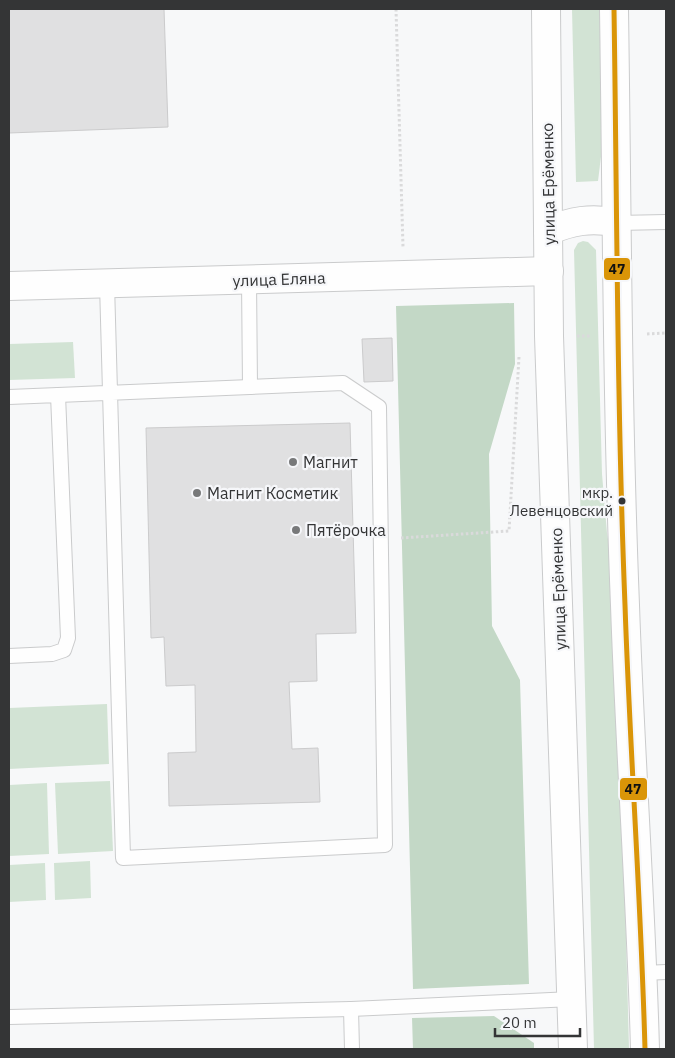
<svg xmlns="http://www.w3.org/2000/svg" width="675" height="1058" font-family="'IBM Plex Sans',sans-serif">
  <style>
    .green { fill: #d2e3d4 }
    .forest { fill: #c3d8c6 }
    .building { fill: #e0e0e1; stroke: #cbcbcc }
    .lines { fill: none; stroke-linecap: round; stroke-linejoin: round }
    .service-casing { stroke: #cacbcc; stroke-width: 16 }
    .minor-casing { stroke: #cacbcc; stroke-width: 30 }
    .path { stroke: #dadadb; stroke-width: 3; stroke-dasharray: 2.5 2.5; stroke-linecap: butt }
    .service { stroke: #fefefe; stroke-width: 14 }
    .minor { stroke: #fefefe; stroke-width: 28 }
    .bus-1-casing { stroke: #f6f7fa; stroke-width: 9 }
    .bus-1 { stroke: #da9508; stroke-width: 5 }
    .poi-dot { fill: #78797a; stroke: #f6f7fa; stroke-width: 2 }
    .bus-dot { fill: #343536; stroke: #f6f7fa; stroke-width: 2 }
    .labels { text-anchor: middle; stroke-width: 4.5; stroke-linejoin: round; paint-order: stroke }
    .bus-label { font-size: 15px; fill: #343536; stroke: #f6f7fa; text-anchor: end }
    .street-label { font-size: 16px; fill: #343536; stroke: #f6f7fa }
    .poi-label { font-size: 16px; fill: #343536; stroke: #f6f7fa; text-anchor: start }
    .line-badge { stroke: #f6f7fa; stroke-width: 2 }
    .pale-badge-label { font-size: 14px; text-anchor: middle; font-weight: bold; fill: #111 }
  </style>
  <rect width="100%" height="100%" fill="#f7f8f9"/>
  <!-- green -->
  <g class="green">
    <polygon points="572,9 602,9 605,124 598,181 576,182"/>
    <polygon points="583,241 588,242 596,250 602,474 607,533 617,595 629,1049 594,1049 574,250 578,243"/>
    <polygon points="73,342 75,378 9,380 9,344"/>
    <polygon points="107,704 109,764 9,769 9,708"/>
    <polygon points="110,781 113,851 58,854 55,783"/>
    <polygon points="47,783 49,854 9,856 9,785"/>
    <polygon points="90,861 91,898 55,900 54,863"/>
    <polygon points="45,863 46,900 9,902 9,865"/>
  </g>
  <!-- forest -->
  <g class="forest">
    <polygon points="514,303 515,364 489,454 492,626 520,680 529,984 413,989 396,306"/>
    <polygon points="494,1016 534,1043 534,1049 413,1049 412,1018"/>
  </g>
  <!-- building -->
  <g class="building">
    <polygon points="9,9 164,9 168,127 9,133"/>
    <polygon points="392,338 393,381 364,382 362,339"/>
    <polygon points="350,423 356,633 316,634 317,681 289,682 292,749 318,748 320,802 169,806 168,753 196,752 195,685 166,686 164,637 151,638 146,428"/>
  </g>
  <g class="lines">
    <!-- service casing -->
    <g class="service-casing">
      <g id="service">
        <polyline points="617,223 666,222"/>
        <polyline points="249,280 250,387"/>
        <polyline points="58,395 343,383 379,407 385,845 123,858 107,284"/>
        <polyline points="9,397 58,395 68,638 64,650 52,654 9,656"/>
        <polyline points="643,973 666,972"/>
        <polyline points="351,1009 352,1049"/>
        <polyline points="9,1017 351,1009 572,999"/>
      </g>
    </g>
    <!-- minor casing -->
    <g class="minor-casing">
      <g id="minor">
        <polyline points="546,9 549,336 573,1049"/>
        <path d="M614,9C617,208 617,406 625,605C630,753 641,901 645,1049"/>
        <path d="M548,231C571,221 592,217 617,223"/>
        <polyline points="9,286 549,271"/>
      </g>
    </g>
    <!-- path -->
    <g class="path">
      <polyline points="396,9 403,247"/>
      <polyline points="647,334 666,333"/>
      <polyline points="577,336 591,336"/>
      <polyline points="401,538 509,531 519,357"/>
    </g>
    <!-- service -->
    <use href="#service" class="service"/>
    <!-- minor -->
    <use href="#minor" class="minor"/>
    <!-- bus-1 casing -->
    <g class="bus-1-casing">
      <path id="bus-1" d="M614,9C617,208 617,406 625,605C630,753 641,901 645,1049"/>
    </g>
    <!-- bus-1 -->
    <use href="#bus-1" class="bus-1"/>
  </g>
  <!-- markers -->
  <g class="poi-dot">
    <circle cx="293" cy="462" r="5"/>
    <circle cx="197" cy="493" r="5"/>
    <circle cx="296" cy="530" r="5"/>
  </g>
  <circle class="bus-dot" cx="622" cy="501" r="4.5"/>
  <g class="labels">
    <!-- bus labels -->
    <g class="bus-label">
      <text x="613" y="498">мкр.<tspan x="613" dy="18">Левенцовский</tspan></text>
    </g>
    <!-- street labels -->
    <g class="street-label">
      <text transform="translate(548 184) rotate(-91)" y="6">улица Ерёменко</text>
      <text transform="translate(279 279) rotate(-2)" y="6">улица Еляна</text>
      <text transform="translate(558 589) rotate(-92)" y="6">улица Ерёменко</text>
    </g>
    <!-- poi labels -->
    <g class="poi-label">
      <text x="303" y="468">Магнит</text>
      <text x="207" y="499">Магнит Косметик</text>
      <text x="306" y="536">Пятёрочка</text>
    </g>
  </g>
  <g class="line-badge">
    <rect x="603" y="257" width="28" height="24" rx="5" fill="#da9508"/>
    <rect x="619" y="777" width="29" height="24" rx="5" fill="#da9508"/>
  </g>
  <g class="pale-badge-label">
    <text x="617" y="274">47</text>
    <text x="633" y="794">47</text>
  </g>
  <!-- border -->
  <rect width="675" height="1058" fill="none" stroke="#343536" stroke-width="20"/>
  <!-- scale -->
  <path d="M495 1028v8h85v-8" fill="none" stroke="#343536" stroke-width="2.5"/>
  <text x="502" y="1028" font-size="15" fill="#343536" stroke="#f6f7fa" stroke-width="4" paint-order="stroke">20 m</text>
</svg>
